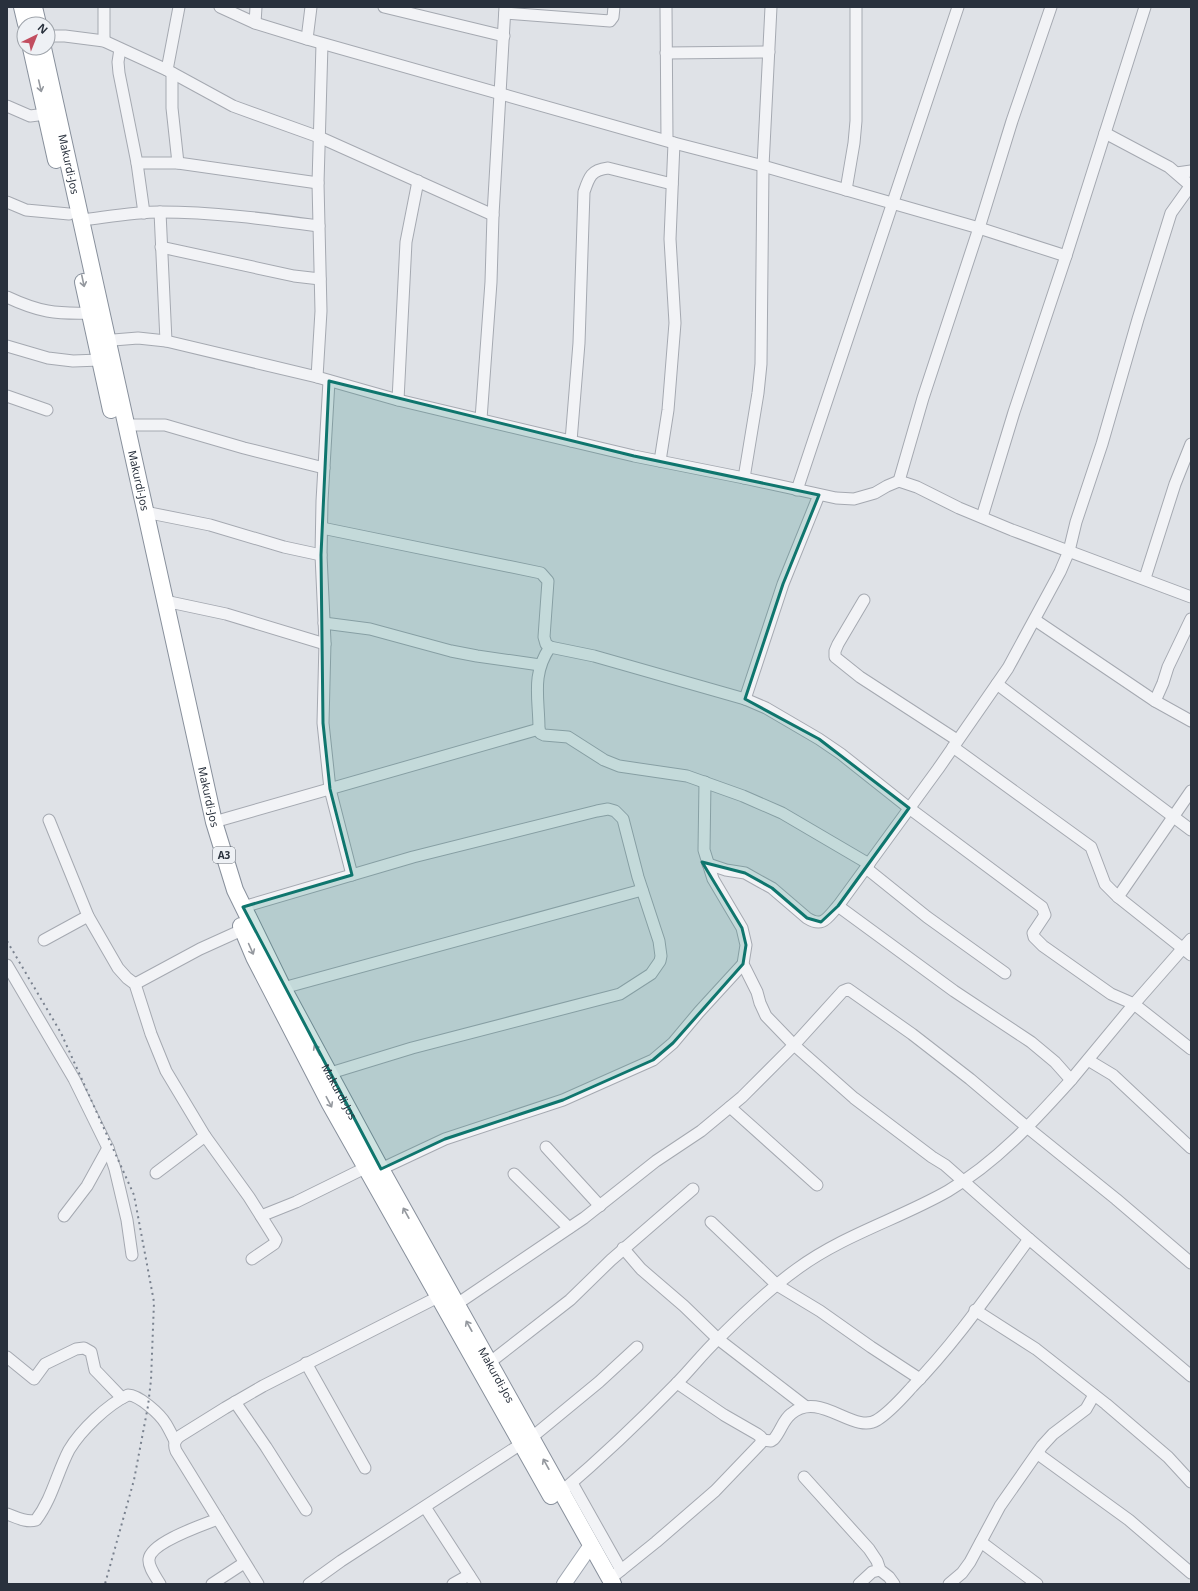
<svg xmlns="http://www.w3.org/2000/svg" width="1198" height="1591" font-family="'Noto Sans',sans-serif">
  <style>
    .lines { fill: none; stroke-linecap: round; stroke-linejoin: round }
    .minor-casing { stroke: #a5a9b1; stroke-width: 13 }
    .major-casing { stroke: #a0a7b2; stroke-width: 16 }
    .highway-casing { stroke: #88909c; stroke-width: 18 }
    .minor { stroke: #f2f3f6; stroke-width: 11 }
    .major { stroke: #fff; stroke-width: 14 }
    .highway { stroke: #fff; stroke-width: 16 }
    .rail { stroke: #7a828f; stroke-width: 2; stroke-dasharray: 2 4; stroke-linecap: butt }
    .oneway { stroke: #94989e }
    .marked { fill: #0f766e; fill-opacity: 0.2; stroke: #0f766e; stroke-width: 3; stroke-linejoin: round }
    .labels { text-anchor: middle; stroke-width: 3; stroke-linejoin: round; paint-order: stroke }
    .shield { fill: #eef1f5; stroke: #646b74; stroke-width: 1 }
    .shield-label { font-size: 10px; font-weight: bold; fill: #29313d }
    .street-label { font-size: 11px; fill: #29313d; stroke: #eef1f5 }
  </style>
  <rect width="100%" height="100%" fill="#dfe2e7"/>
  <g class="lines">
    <!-- minor casing -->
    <g class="minor-casing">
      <g id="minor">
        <polyline points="104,7 104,41"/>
        <polyline points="220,7 255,23 307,39 674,143 763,166 979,228 1066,256"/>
        <polyline points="384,7 504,36"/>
        <polyline points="666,7 667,140"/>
        <polyline points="505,13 610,21 613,17 614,7"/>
        <polyline points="255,23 256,7"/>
        <polyline points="48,36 65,36 104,41 167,70 233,106 319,137 493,215"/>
        <polyline points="307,39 311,7"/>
        <polyline points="120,49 118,62 119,73 137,163 178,163 318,183"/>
        <polyline points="666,53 769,52"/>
        <polyline points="167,70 179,7"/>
        <polyline points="172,73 172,108 178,163"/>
        <polyline points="7,106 30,116 46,114"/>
        <polyline points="1105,133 1169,167 1191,186"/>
        <polyline points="137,163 144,213"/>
        <polyline points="1177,173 1191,171"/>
        <polyline points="846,190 854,143 856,121 856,7"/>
        <polyline points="7,202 26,210 69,214"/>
        <polyline points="160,212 166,341"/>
        <path d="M81,220C107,217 134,212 160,212C213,212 266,219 319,226"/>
        <polyline points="161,247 294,276 320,279"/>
        <path d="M7,297C39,312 55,314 90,313"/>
        <polyline points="101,341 138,338 166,341 317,377 398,400 634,456 744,478 836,498 854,499 875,493 887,486 899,481 917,487 959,508 1012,530 1191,597"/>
        <polyline points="7,346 48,358 73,361 100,360"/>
        <polyline points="317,377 321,311 318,183 322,44"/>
        <polyline points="329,381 322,501 321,555 325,642 323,723 330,789 352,875"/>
        <polyline points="7,396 47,410"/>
        <polyline points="398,400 406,242 418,181"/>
        <polyline points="481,419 491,282 493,215 505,7"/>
        <polyline points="126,425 165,425 244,448 324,468"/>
        <path d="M571,441L579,343L584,192C589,177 591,170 608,168L672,184"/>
        <polyline points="660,461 668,410 675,323 670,239 674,143"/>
        <polyline points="744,478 758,393 761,364 763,166 771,7"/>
        <polyline points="899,481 923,398 979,228 1012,121 1051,7"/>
        <polyline points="797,490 958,7"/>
        <polyline points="145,512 210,525 284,547 321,555"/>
        <polyline points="982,517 1014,412 1066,256 1145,7"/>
        <polyline points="322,528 541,573 548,581 544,637 546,644 550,647 594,656 745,699 766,708 819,739 841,754 909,808 1042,907 1045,915 1033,933 1034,937 1043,946 1111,994 1134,1004 1191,1049"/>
        <polyline points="1145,578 1175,484 1191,444"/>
        <polyline points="864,600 838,644 835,651 835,657 860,677 957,740"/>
        <polyline points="165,601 226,614 325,644"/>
        <polyline points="1035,620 1155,701 1191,721"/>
        <polyline points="324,623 370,629 451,651 477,656 540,665"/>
        <path d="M550,647C531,675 539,698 539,729L540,733L544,735L568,737L604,760L619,766L687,776L743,796L782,813L869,864"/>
        <polyline points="997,684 1191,830"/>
        <polyline points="745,699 783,584 819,495"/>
        <polyline points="1155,701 1163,683 1168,667 1191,619"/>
        <polyline points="953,747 1091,847 1105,884 1118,897 1191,791"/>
        <polyline points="705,782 704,850 713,879 742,928 746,945 743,964 757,992 760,1003 766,1016 794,1045 854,1098 932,1157 945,1165 1029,1239 1191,1376"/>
        <polyline points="49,820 88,916 118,968 127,978 135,984 151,1034 166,1071 205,1136 249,1197 276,1240 274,1244 252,1259"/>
        <polyline points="214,822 539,729"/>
        <path d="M708,864L726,870L745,873L761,882L772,888L807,918C823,928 827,918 838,906L938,769L1008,668L1060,572L1069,551L1076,522L1102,444L1138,319L1171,213L1191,185"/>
        <polyline points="866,868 927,917 1005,973"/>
        <polyline points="1118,897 1191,955"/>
        <polyline points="243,907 413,857 597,811 608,809 615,811 623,819 638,877 659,941 661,956 660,961 651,974 620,994 412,1048 324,1075"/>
        <polyline points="44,940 88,916"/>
        <polyline points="7,965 74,1079 108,1148 115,1169 127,1220 132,1255"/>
        <polyline points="135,984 200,949 242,930"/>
        <polyline points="283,988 642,890"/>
        <polyline points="1088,1060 1113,1075 1191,1148"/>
        <polyline points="1071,1080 1134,1004 1191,939"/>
        <polyline points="730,1107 817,1185"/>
        <polyline points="546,1147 600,1206"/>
        <polyline points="381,1169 445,1139 563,1100 653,1060 673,1043 699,1012 743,964"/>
        <polyline points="156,1173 205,1136"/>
        <polyline points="514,1174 569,1228"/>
        <polyline points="64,1216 87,1186 108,1148"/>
        <polyline points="261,1216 296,1202 365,1168"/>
        <polyline points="711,1222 777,1285 820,1311 871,1347 920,1379"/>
        <polyline points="623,1248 641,1269 684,1306 718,1339 805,1406"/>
        <polyline points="457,1304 584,1218 656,1161 701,1131 742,1097 794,1045 843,991 848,989 912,1034 970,1079 1028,1128 1116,1199 1191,1263"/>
        <polyline points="975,1310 1036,1349 1106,1404 1168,1457 1191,1482"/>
        <polyline points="7,1357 34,1379 45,1364 76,1349 84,1348 91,1352 95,1370 98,1373 122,1398"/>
        <polyline points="306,1363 365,1468"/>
        <polyline points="489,1363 570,1300 611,1260 693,1189"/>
        <polyline points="235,1402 266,1447 306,1510"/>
        <polyline points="531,1438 599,1382 637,1347"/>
        <path d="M762,1440L771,1441L774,1439C781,1431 783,1420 791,1414C819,1389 854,1435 877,1420C890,1412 902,1398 912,1387C956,1342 992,1289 1029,1239"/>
        <polyline points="1038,1454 1129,1520 1191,1573"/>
        <polyline points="804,1477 869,1549 877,1561 880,1570 889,1577 894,1584"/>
        <polyline points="572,1483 621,1570"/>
        <path d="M561,1492C601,1458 640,1421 677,1383C691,1369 703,1353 718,1339C743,1314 769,1289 797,1269C843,1235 899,1219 948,1191C997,1162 1033,1122 1071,1080L1055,1062L1031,1042L954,991L838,906"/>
        <polyline points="425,1507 475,1584"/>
        <path d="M7,1514C16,1517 26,1523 36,1520C52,1499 57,1473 69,1450C81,1430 107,1405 128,1395C139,1395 160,1414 166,1424C169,1429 172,1435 175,1441"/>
        <polyline points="981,1542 1037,1584"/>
        <polyline points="610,1579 656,1542 715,1491 761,1443 761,1437 757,1434 724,1415 677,1383"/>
        <path d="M160,1584C156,1577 148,1567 149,1559C151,1542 203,1525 218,1519"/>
        <polyline points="212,1584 244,1563"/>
        <path d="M258,1584L176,1451C173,1444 175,1440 180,1436L225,1408L263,1386L438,1297"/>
        <polyline points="309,1584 341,1561 521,1444"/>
        <polyline points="453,1584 469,1575"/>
        <polyline points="859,1584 872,1572 880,1570"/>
        <polyline points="949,1584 962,1573 970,1562 1000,1506 1042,1446 1053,1434 1086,1409 1094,1395"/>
      </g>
    </g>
    <!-- major casing -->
    <g class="major-casing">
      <polyline id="major" points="564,1584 591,1545"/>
    </g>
    <!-- highway casing -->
    <g class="highway-casing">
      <g id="highway">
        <polyline points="22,7 26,24"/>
        <polyline points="34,7 38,24"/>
        <polyline points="31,48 56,160"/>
        <path id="s1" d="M43,48L214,822L235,890L283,988L381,1169L613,1584"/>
        <polyline points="83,282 111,410"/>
        <polyline points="241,926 254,957 330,1104 551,1496"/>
      </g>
    </g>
    <!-- minor -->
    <use href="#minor" class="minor"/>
    <!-- major -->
    <use href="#major" class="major"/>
    <!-- highway -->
    <use href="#highway" class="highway"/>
    <!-- rail -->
    <polyline class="rail" points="7,941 61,1033 134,1195 154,1302 151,1380 148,1406 134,1480 105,1584"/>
  </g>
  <!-- one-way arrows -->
  <defs><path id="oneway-shaft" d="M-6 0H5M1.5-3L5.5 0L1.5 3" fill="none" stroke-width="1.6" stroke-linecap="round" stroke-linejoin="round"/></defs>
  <g class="oneway">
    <use href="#oneway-shaft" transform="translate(40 86) rotate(77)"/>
    <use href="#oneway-shaft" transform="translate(83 281) rotate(78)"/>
    <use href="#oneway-shaft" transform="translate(251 949) rotate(66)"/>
    <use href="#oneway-shaft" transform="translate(317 1050) rotate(-118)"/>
    <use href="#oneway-shaft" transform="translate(329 1102) rotate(62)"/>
    <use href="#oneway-shaft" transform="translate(406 1213) rotate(-119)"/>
    <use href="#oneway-shaft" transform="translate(469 1326) rotate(-119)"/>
    <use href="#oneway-shaft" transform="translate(546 1464) rotate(-119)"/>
  </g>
  <!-- marked area -->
  <path class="marked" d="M329,381L634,456L819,495L783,584L745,699L819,739L909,808L838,906L821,922L807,918L772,888L745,873L702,862L742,928L746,945L743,964L673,1043L653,1060L563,1100L445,1139L381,1169L243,907L352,875L330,789L323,723L321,555Z"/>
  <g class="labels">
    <!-- shield labels -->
    <rect class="shield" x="213" y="847" width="22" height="16" rx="3"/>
    <g class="shield-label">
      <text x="224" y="859">A3</text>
    </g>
    <!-- street labels -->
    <g class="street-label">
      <text dy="4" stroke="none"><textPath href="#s1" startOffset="119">Makurdi-Jos</textPath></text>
      <text dy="4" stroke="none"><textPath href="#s1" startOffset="443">Makurdi-Jos</textPath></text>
      <text dy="4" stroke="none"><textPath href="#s1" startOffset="767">Makurdi-Jos</textPath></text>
      <text dy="4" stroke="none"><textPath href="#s1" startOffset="1091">Makurdi-Jos</textPath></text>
      <text dy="4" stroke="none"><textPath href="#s1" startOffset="1415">Makurdi-Jos</textPath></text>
    </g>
  </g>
  <!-- border -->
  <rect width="1198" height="1591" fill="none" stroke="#29313d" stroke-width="16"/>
  <!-- north arrow -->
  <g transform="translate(36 36) rotate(43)"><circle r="19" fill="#eef1f5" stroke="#9fa4ab"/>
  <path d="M0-3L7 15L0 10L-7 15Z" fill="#c24e60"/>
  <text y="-6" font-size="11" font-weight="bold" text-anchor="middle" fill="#29313d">N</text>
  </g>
</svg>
